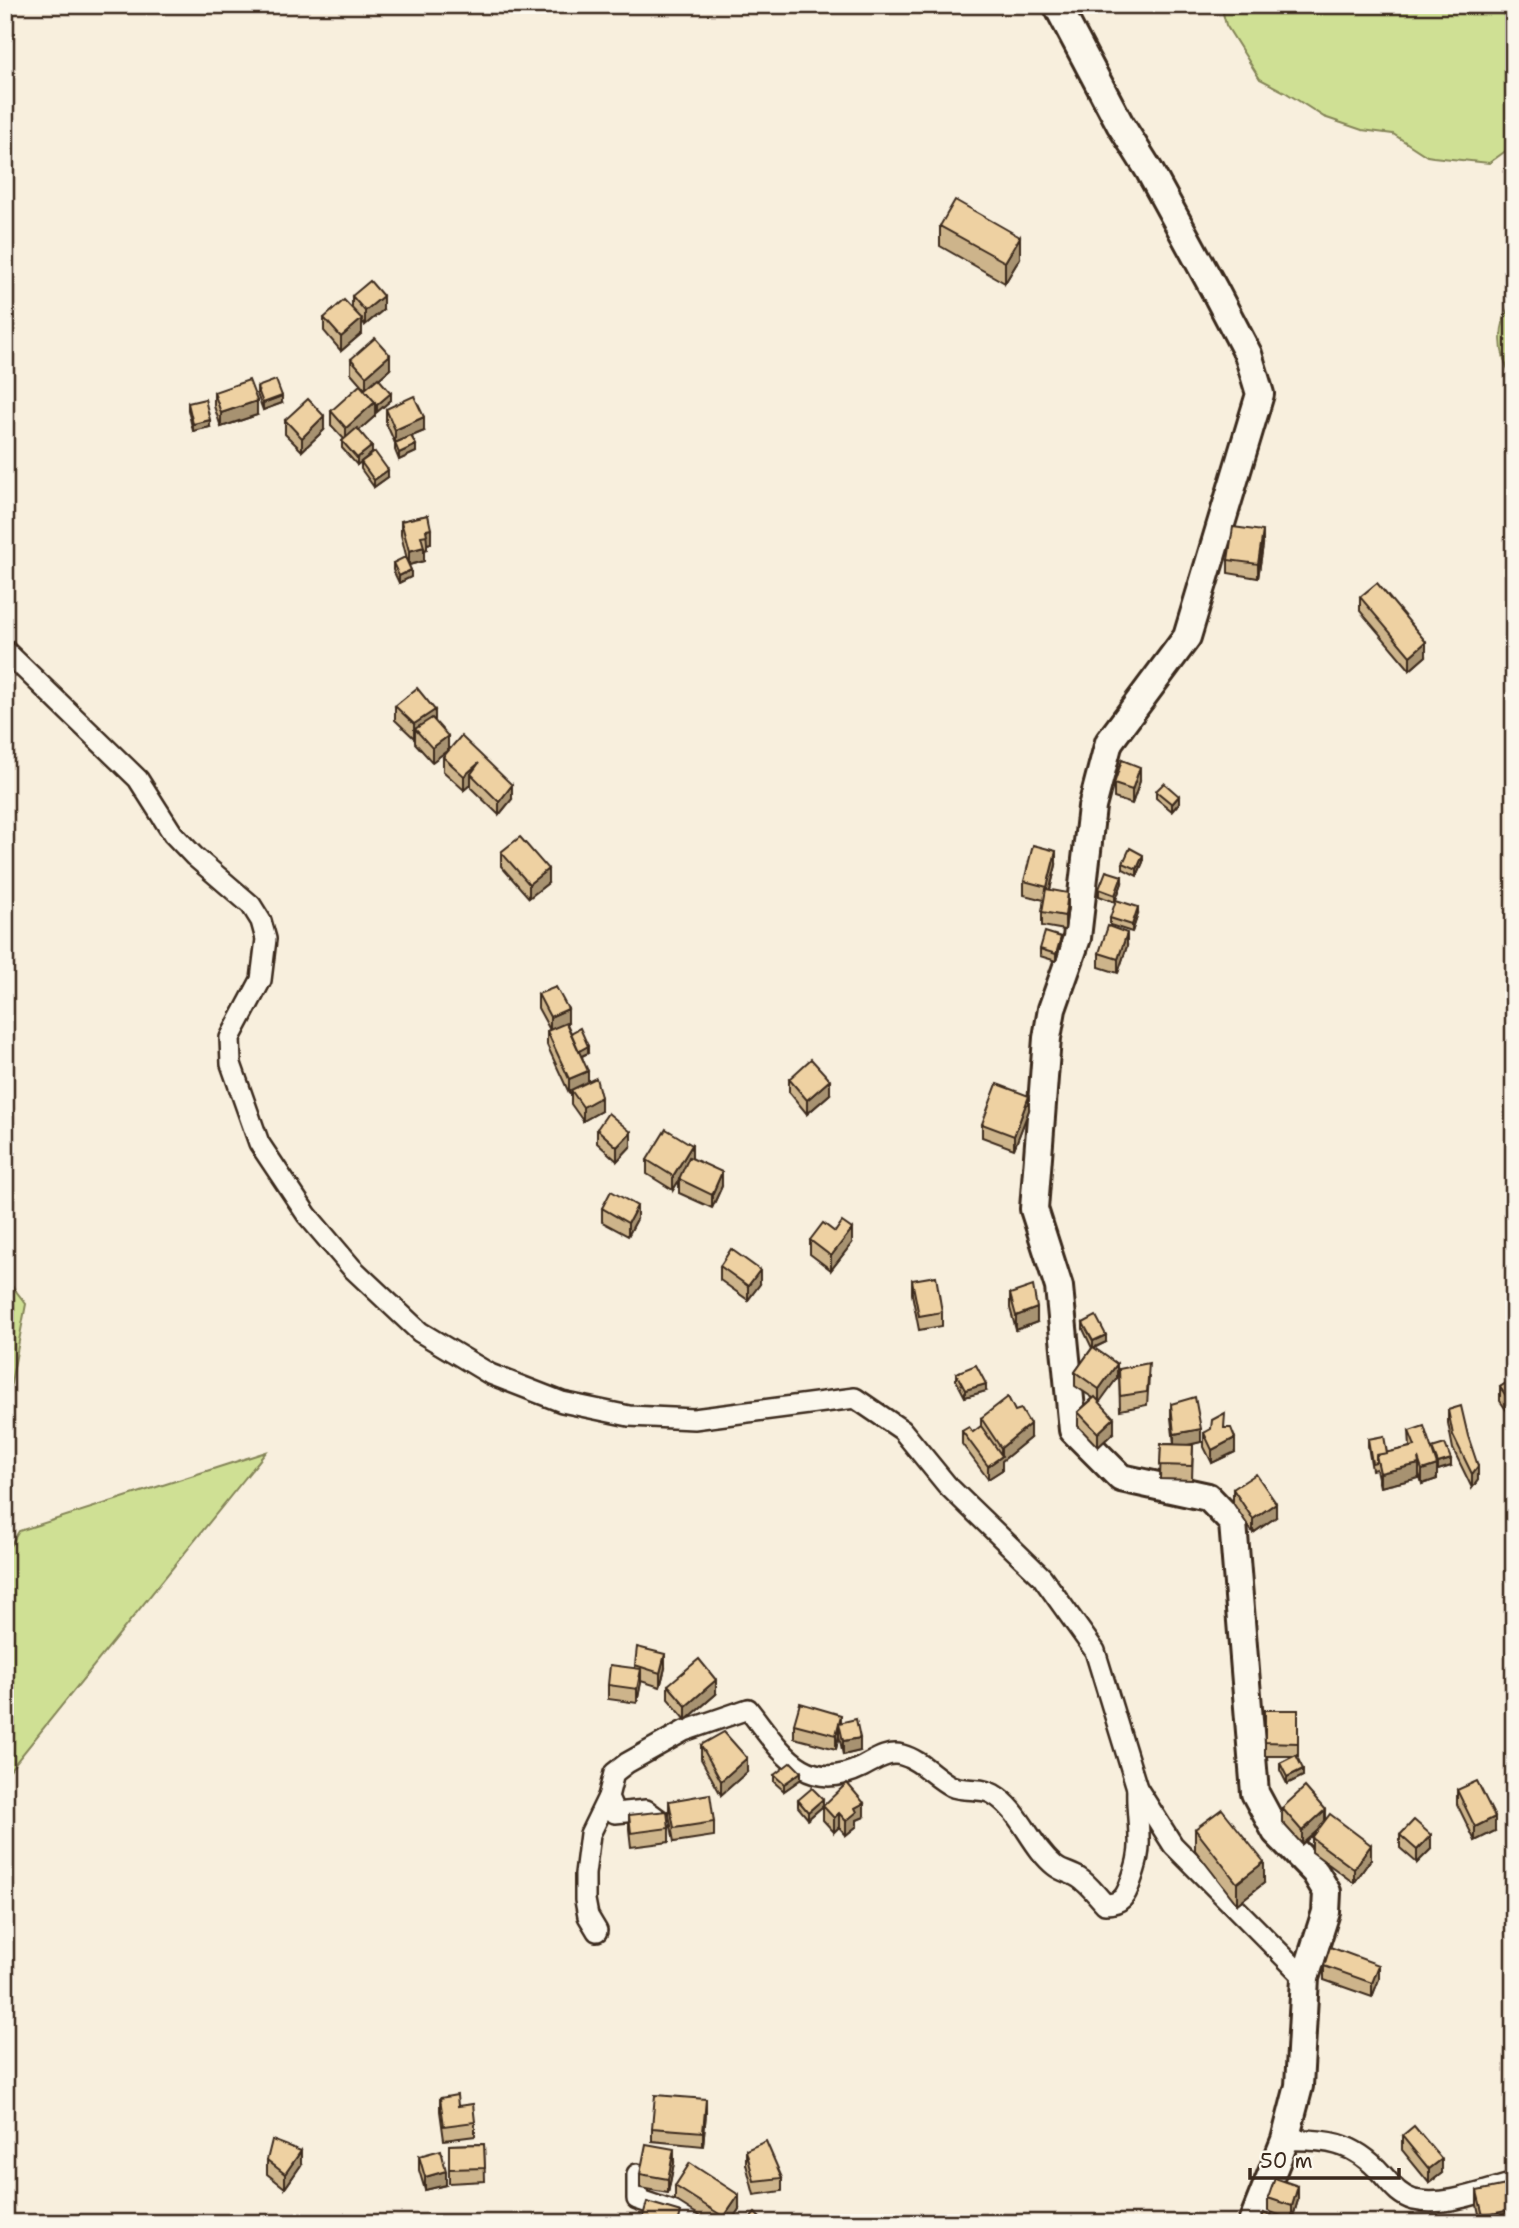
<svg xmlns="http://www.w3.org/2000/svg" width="1519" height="2228" font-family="'Shantell Sans',sans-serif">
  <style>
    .green { fill: #cfe094; stroke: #858559; stroke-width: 2 }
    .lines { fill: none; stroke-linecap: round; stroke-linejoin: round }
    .minor-casing { stroke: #3b2a1e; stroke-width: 24 }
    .secondary-casing { stroke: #3b2a1e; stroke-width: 32 }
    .minor { stroke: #fbf7ec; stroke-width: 19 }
    .secondary { stroke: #fbf7ec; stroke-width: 26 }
    .wall { fill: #cdb48b; stroke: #3b2a1e; stroke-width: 2 }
    .shaded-wall { fill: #a79271; stroke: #3b2a1e; stroke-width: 2 }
    .building { fill: #eed1a2; stroke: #3b2a1e; stroke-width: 2 }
  </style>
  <rect width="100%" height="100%" fill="#f8efdd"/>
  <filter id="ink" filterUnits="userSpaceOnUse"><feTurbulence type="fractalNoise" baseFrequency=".0143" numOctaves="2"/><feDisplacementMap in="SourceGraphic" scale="14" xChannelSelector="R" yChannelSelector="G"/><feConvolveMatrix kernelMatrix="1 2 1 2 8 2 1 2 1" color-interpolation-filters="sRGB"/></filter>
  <g filter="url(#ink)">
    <!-- green -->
    <g class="green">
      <polygon points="1221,5 1514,5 1514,145 1489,163 1433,157 1427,156 1393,134 1362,130 1324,117 1285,92 1260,79 1226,25"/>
      <path d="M1514,297V381C1496,352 1497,325 1514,297Z"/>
      <polygon points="5,1277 26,1304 5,1415"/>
      <polygon points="266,1452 5,1776 5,1554 19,1531"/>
    </g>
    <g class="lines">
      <!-- minor casing -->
      <g class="minor-casing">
        <g id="minor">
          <polyline points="5,650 138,779 173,834 194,856 251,905 261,921 266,939 261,980 230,1038 231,1064 259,1143 307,1215 352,1268 420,1332 490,1374 562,1402 629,1416 694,1419 855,1398 902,1430 947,1485 1042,1577 1095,1651 1137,1788 1173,1845 1305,1978"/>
          <path d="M661,1821L646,1810L615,1813L608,1797L614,1773L627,1763L684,1731L748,1709C780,1749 804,1796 862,1767C874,1761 887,1751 902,1755C921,1760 934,1777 951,1786C964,1792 981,1787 993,1794C1021,1810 1030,1846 1055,1866C1062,1872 1072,1873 1079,1878C1089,1884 1097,1896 1105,1904C1122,1904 1126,1896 1131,1881C1136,1867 1140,1854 1139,1838C1139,1821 1136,1806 1137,1788"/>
          <polyline points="597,1931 588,1916 585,1900 585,1874 590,1834 608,1797"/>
          <path d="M1285,2140C1325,2139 1353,2141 1382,2174C1391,2184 1399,2196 1414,2200C1446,2207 1483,2191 1514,2183"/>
          <polyline points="637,2174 637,2199 687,2216 697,2223"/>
        </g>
      </g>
      <!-- secondary casing -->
      <g class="secondary-casing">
        <polyline id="secondary" points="1057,5 1120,124 1149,170 1215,291 1248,354 1260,394 1187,637 1109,742 1092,807 1077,938 1052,1009 1047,1038 1034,1209 1059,1287 1073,1430 1121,1478 1208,1497 1233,1523 1255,1793 1276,1832 1315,1872 1327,1892 1326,1912 1305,1978 1299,2086 1285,2140 1252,2223"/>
      </g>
      <!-- minor -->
      <use href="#minor" class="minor"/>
      <!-- secondary -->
      <use href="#secondary" class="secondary"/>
    </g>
    <!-- wall -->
    <g class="wall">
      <polygon points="940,226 1020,258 1005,283 940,246"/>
      <polygon points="352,296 383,310 365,325 362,321 362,333 341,351 324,331 324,318 352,309"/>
      <polygon points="351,359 390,369 379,379 391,400 377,412 375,410 375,416 359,430 372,453 362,461 388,477 374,487 361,469 361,462 357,465 342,448 342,441 344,439 331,425 331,411 365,389 351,373"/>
      <polygon points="257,387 282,403 263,410 257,394"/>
      <polygon points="214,392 257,415 221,427 214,406"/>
      <polygon points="188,403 210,427 193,431 188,410"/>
      <polygon points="386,409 424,431 412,436 416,452 399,460 395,450 395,443 386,423"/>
      <polygon points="285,420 324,430 302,451 285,434"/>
      <polygon points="428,515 431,543 427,544 427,549 424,550 424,561 409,565 411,577 399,583 393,570 393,563 408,563 401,535 401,521"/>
      <polygon points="1263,545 1258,578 1228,573 1228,560"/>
      <polygon points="1360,597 1426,656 1410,670 1360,611"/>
      <polygon points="395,706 435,722 448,750 432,762 415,743 415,737 414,738 395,720"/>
      <polygon points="443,757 512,799 499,815 471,788 471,784 464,790 443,771"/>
      <polygon points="1140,781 1132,804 1114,798 1114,784"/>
      <polygon points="1156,791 1179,803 1172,811 1156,798"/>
      <polygon points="501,852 548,883 529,898 501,866"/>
      <polygon points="1143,862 1137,876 1123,869 1123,863"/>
      <polygon points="1056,865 1050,890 1068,907 1065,930 1042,926 1042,912 1044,900 1024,895 1024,881"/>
      <polygon points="1122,883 1115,902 1099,896 1099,889"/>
      <polygon points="1138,914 1132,932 1110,925 1110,918"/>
      <polygon points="1061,944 1056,961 1040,956 1040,949"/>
      <polygon points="1127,946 1118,973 1099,967 1099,953"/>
      <polygon points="538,994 568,1023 567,1024 571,1033 588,1053 582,1056 588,1082 601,1111 583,1121 571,1104 571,1092 569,1093 547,1045 547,1031 550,1030 538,1008"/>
      <polygon points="789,1079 830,1094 807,1114 789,1092"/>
      <polygon points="1029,1110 1014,1149 982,1137 982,1124"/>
      <polygon points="597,1129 631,1146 617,1161 597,1143"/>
      <polygon points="692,1158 722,1186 712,1208 679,1193 679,1180 673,1190 647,1174 647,1160"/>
      <polygon points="602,1208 637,1219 628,1236 602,1222"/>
      <polygon points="810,1240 852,1243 831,1270 810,1254"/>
      <polygon points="720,1266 760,1284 748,1300 720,1280"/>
      <polygon points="912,1280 942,1312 942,1326 919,1330 912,1294"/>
      <polygon points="1010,1294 1037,1322 1016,1330 1010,1308"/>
      <polygon points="1083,1323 1106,1342 1094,1348 1117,1378 1099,1402 1114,1432 1098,1447 1078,1426 1078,1412 1093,1398 1075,1386 1075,1372 1092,1348 1083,1329"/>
      <polygon points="1119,1369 1149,1377 1147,1405 1120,1410"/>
      <polygon points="956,1373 986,1391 965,1397 956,1380"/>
      <polygon points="1514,1378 1514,1421 1500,1401 1500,1387"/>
      <polygon points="1171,1404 1201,1442 1189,1445 1193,1445 1192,1480 1160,1479 1161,1444 1174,1444 1171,1418"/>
      <polygon points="1448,1410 1478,1480 1472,1488 1453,1449 1448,1423"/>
      <polygon points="981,1418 1030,1438 1002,1461 1002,1470 988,1479 962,1444 962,1431 973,1432 981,1427"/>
      <polygon points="1225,1428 1235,1452 1212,1463 1204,1447 1204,1433"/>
      <polygon points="1409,1431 1432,1452 1432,1448 1451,1466 1438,1470 1437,1468 1437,1479 1422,1484 1419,1473 1419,1478 1380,1487 1376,1469 1372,1470 1368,1446 1368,1439 1387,1453 1410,1447"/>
      <polygon points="1233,1489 1276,1517 1253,1533 1233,1503"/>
      <polygon points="635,1665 665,1668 660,1687 641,1681 637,1703 608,1699 608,1685 635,1668"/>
      <polygon points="668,1685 716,1694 686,1720 668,1699"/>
      <polygon points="1265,1710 1298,1710 1298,1756 1297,1756 1303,1776 1287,1784 1280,1770 1280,1763 1294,1756 1265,1756"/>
      <polygon points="841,1723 860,1751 843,1755 839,1735 836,1749 794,1738 794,1724"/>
      <polygon points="701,1745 747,1772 721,1795 701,1759"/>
      <polygon points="774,1775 801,1779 784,1791 774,1782"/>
      <polygon points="1457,1790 1495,1831 1475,1841 1457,1804"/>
      <polygon points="798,1800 823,1806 808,1819 798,1807"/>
      <polygon points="669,1801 714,1822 714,1836 674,1842 669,1815"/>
      <polygon points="823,1806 864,1817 857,1820 857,1826 846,1835 839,1827 834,1832 823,1820"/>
      <polygon points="1282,1808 1325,1821 1371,1859 1354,1883 1312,1852 1312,1838 1317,1831 1302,1844 1282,1822"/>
      <polygon points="629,1815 669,1828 669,1842 631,1847 629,1829"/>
      <polygon points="1195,1829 1264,1883 1237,1904 1195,1850"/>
      <polygon points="1400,1835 1431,1849 1417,1863 1400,1848"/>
      <polygon points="1324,1966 1379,1979 1372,1997 1324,1980"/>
      <polygon points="440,2098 458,2106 475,2122 475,2136 444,2140 440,2111"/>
      <polygon points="706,2113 703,2146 652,2141 652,2128"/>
      <polygon points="1402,2136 1442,2173 1429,2183 1402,2150"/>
      <polygon points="484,2144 485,2181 449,2183 449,2145"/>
      <polygon points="746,2150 782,2178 782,2191 754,2195 746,2164"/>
      <polygon points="419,2156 446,2185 425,2190 419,2170"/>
      <polygon points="267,2160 301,2165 285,2188 267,2174"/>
      <polygon points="674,2163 668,2193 640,2188 640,2174"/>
      <polygon points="675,2186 739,2209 730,2223 711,2223 675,2200"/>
      <polygon points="1477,2191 1514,2223 1481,2223 1477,2205"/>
      <polygon points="1268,2198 1298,2200 1292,2220 1268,2211"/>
    </g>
    <!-- shaded-wall -->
    <g class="shaded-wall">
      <polygon points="1020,237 1020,258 1005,283 1005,262"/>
      <polygon points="383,296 383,310 365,325 365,311"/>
      <polygon points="362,319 362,333 341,351 341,337"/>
      <polygon points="390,355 390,369 366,390 366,376"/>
      <polygon points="391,393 391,400 377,412 377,405"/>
      <polygon points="282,396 282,403 263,410 263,403"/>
      <polygon points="257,401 257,415 221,427 221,413"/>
      <polygon points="375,402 375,416 346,442 346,428"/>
      <polygon points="324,416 324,430 302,451 302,438"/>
      <polygon points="424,417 424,431 395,443 395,430"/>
      <polygon points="210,420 210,427 193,431 193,424"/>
      <polygon points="416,445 416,452 399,460 399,453"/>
      <polygon points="372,446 372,453 357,465 357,458"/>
      <polygon points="388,470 388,477 374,487 374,480"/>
      <polygon points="431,529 431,543 427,544 426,530"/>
      <polygon points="1263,531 1263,545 1258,578 1258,564"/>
      <polygon points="424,547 424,561 409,565 409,551"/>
      <polygon points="411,570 411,577 399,583 399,576"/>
      <polygon points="1426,642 1426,656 1410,670 1410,656"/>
      <polygon points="435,710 435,724 415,729 415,737 414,738 414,724"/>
      <polygon points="448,736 448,750 432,762 432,748"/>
      <polygon points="479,763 471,774 471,784 464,790 464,776"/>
      <polygon points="1140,767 1140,781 1132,804 1132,790"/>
      <polygon points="512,785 512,799 499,815 499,802"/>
      <polygon points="1179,796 1179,803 1172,811 1172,804"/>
      <polygon points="1056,851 1056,865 1047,900 1047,887"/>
      <polygon points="1143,855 1143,862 1137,876 1137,869"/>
      <polygon points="548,869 548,883 529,898 529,884"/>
      <polygon points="1122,876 1122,883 1115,902 1115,895"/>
      <polygon points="1068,893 1068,907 1065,930 1065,916"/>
      <polygon points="1138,907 1138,914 1132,932 1132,925"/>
      <polygon points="1127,933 1127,946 1118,973 1118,959"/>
      <polygon points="1061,937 1061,944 1056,961 1056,954"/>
      <polygon points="568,1009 568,1023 550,1031 550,1017"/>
      <polygon points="588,1046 588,1053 577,1058 577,1051"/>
      <polygon points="588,1071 588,1085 569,1093 569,1079"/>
      <polygon points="830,1080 830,1094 807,1114 807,1100"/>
      <polygon points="1029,1096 1029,1110 1014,1149 1014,1136"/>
      <polygon points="601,1097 601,1111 583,1121 583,1107"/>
      <polygon points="631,1132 631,1146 617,1161 617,1147"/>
      <polygon points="692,1145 692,1159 673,1190 673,1176"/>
      <polygon points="722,1172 722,1186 712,1208 712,1195"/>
      <polygon points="637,1206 637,1219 628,1236 628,1223"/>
      <polygon points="852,1229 852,1243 831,1270 831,1256"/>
      <polygon points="760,1270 760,1284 748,1300 748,1286"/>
      <polygon points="1037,1308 1037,1322 1016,1330 1016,1316"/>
      <polygon points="1106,1335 1106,1342 1093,1348 1093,1341"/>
      <polygon points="1117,1364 1117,1378 1099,1403 1099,1389"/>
      <polygon points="986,1384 986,1391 965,1397 965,1390"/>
      <polygon points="1114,1418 1114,1432 1098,1447 1098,1433"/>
      <polygon points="1030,1424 1030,1438 1002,1461 1002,1470 988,1479 988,1466 1001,1457 1001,1448"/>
      <polygon points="1201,1429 1201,1442 1174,1448 1174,1434"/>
      <polygon points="1235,1438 1235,1452 1212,1463 1212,1450"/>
      <polygon points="1451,1459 1451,1466 1438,1470 1438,1463"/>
      <polygon points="1419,1464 1419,1478 1380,1487 1380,1473"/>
      <polygon points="1437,1465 1437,1479 1422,1484 1422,1470"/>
      <polygon points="1478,1466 1478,1480 1472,1488 1472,1474"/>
      <polygon points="1276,1503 1276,1517 1253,1533 1253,1519"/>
      <polygon points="665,1654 665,1668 660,1687 660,1673"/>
      <polygon points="641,1669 641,1683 637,1703 637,1689"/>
      <polygon points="716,1680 716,1694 686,1720 686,1706"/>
      <polygon points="841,1715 841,1729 839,1723 839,1735 836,1749 836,1735"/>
      <polygon points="860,1738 860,1751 843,1755 843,1741"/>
      <polygon points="747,1758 747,1772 721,1795 721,1781"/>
      <polygon points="1303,1769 1303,1776 1287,1784 1287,1777"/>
      <polygon points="801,1772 801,1779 784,1791 784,1784"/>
      <polygon points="823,1799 823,1806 808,1819 808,1812"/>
      <polygon points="864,1803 864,1817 857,1820 857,1826 846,1835 846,1821 855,1808"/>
      <polygon points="1325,1810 1325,1824 1302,1844 1302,1831"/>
      <polygon points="839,1813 839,1827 834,1832 834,1818"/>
      <polygon points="1495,1817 1495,1831 1475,1841 1475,1827"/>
      <polygon points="1431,1835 1431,1849 1417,1863 1417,1850"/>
      <polygon points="1371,1845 1371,1859 1354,1883 1354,1869"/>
      <polygon points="1264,1862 1264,1883 1237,1904 1237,1883"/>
      <polygon points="1379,1965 1379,1979 1372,1997 1372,1983"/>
      <polygon points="706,2099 706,2113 703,2146 703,2132"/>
      <polygon points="674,2149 674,2163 668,2193 668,2179"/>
      <polygon points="301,2151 301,2165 285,2188 285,2174"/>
      <polygon points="1442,2159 1442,2173 1429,2183 1429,2169"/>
      <polygon points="446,2171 446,2185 425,2190 425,2177"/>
      <polygon points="1298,2186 1298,2200 1292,2220 1292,2206"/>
      <polygon points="739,2195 739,2209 730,2223 724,2223 724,2217"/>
      <polygon points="1514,2209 1514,2223 1483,2223 1483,2216"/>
    </g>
    <!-- building -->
    <g class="building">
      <polygon points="955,200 1020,237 1005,262 940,226"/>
      <polygon points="370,281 383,296 365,311 352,296"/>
      <polygon points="344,300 362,319 341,337 324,318"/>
      <polygon points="375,338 390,355 366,376 351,359"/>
      <polygon points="378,378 391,393 377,405 364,390"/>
      <polygon points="249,380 257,401 221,413 214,392"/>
      <polygon points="276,380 282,396 263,403 257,387"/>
      <polygon points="360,385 375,402 346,428 331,411"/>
      <polygon points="414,396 424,417 395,430 386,409"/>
      <polygon points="205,399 210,420 193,424 188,403"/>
      <polygon points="308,399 324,416 302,438 285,420"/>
      <polygon points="357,428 372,446 357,458 342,441"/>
      <polygon points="411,436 416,445 399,453 395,443"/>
      <polygon points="375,452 388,470 374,480 361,462"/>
      <polygon points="428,515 431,529 426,530 427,535 421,536 424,547 409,551 401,521"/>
      <polygon points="1233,527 1263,531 1258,564 1228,560"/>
      <polygon points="405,557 411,570 399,576 393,563"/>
      <polygon points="1377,583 1426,642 1410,656 1360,597"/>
      <polygon points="417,688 435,710 414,724 395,706"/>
      <polygon points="432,718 448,736 432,748 415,729"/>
      <polygon points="461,736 512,785 499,802 471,774 479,763 464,776 443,757"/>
      <polygon points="1122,760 1140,767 1132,790 1114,784"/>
      <polygon points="1164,783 1179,796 1172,804 1156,791"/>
      <polygon points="520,837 548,869 529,884 501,852"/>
      <polygon points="1033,845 1056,851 1047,887 1024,881"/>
      <polygon points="1130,848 1143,855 1137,869 1123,863"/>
      <polygon points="1106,871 1122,876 1115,895 1099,889"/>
      <polygon points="1046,889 1068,893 1065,916 1042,912"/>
      <polygon points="1116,900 1138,907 1132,925 1110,918"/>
      <polygon points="1108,926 1127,933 1118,959 1099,953"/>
      <polygon points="1045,932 1061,937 1056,954 1040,949"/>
      <polygon points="556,987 568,1009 550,1017 538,994"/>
      <polygon points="566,1023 588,1071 569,1079 547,1031"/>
      <polygon points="580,1028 588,1046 579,1051 571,1033"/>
      <polygon points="811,1059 830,1080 807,1100 789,1079"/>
      <polygon points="596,1078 601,1097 583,1107 571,1090"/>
      <polygon points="997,1084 1029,1096 1014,1136 982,1124"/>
      <polygon points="608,1113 631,1132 617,1147 597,1129"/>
      <polygon points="666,1129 692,1145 673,1176 647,1160"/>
      <polygon points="689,1157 722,1172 712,1195 679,1179"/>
      <polygon points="611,1191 637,1206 628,1223 602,1208"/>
      <polygon points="842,1222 852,1229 831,1256 810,1240 823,1223 835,1232"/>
      <polygon points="731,1249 760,1270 748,1286 720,1266"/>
      <polygon points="936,1276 942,1312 919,1316 912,1280"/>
      <polygon points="1033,1286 1037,1308 1016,1316 1010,1294"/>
      <polygon points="1096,1316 1106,1335 1093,1341 1083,1323"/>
      <polygon points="1093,1347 1117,1364 1099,1389 1075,1372"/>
      <polygon points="1149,1363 1147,1392 1120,1396 1119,1369"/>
      <polygon points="976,1365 986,1384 965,1390 956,1373"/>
      <polygon points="1514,1378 1514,1407 1500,1387"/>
      <polygon points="1008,1397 1015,1411 1021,1409 1030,1424 1001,1448 981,1418"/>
      <polygon points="1095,1397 1114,1418 1098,1433 1078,1412"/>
      <polygon points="1195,1397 1201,1429 1174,1434 1171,1404"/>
      <polygon points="1461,1406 1468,1436 1478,1466 1472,1474 1453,1435 1448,1410"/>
      <polygon points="1225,1413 1224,1428 1231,1428 1235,1438 1212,1450 1204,1433 1211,1429 1212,1420"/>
      <polygon points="981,1426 1002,1456 988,1466 962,1431 969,1427 973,1432"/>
      <polygon points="1424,1426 1437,1465 1422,1470 1418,1458 1419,1464 1380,1473 1376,1455 1415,1446 1409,1431"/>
      <polygon points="1384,1436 1387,1453 1376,1455 1376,1462 1372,1463 1368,1439"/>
      <polygon points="1161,1444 1193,1445 1192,1466 1160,1465"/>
      <polygon points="1445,1444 1451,1459 1438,1463 1432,1448"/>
      <polygon points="1256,1474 1276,1503 1253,1519 1233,1489"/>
      <polygon points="637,1647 665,1654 660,1673 635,1665"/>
      <polygon points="699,1659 716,1680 686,1706 668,1685"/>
      <polygon points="610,1665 641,1669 637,1689 608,1685"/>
      <polygon points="800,1703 841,1715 836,1735 794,1724"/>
      <polygon points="1265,1710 1298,1710 1298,1743 1265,1742"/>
      <polygon points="856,1719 860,1738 843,1741 839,1723"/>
      <polygon points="724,1732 747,1758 721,1781 701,1745"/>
      <polygon points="1296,1755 1303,1769 1287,1777 1280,1763"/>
      <polygon points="791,1762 801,1772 784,1784 774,1775"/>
      <polygon points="1477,1781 1495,1817 1475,1827 1457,1790"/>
      <polygon points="847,1783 864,1803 855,1808 857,1812 846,1821 839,1813 834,1818 823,1806"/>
      <polygon points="1305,1787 1325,1810 1302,1831 1282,1808"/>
      <polygon points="812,1788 823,1799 808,1812 798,1800"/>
      <polygon points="710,1794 714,1822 674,1828 669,1801"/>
      <polygon points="1222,1809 1264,1862 1237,1883 1195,1829"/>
      <polygon points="667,1811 669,1828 631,1833 629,1815"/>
      <polygon points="1330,1814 1371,1845 1354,1869 1312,1838"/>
      <polygon points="1414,1820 1431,1835 1417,1850 1400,1835"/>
      <polygon points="1330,1947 1379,1965 1372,1983 1324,1966"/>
      <polygon points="457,2095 458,2106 473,2104 475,2122 444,2126 440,2098"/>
      <polygon points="655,2095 706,2099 703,2132 652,2128"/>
      <polygon points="1414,2126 1442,2159 1429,2169 1402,2136"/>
      <polygon points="272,2140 301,2151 285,2174 267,2160"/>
      <polygon points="766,2141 782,2178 754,2181 746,2150"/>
      <polygon points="484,2144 485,2168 449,2169 449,2145"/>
      <polygon points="646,2144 674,2149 668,2179 640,2174"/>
      <polygon points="441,2150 446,2171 425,2177 419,2156"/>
      <polygon points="690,2163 739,2195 724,2217 675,2186"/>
      <polygon points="1275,2178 1298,2186 1292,2206 1268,2198"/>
      <polygon points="1511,2184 1514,2197 1514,2209 1483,2216 1477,2191"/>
      <polygon points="647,2202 681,2212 678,2223 641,2223"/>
      <polygon points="755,2213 765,2223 746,2223"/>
      <polygon points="1264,2213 1282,2223 1259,2223"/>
    </g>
  </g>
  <!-- margin -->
  <rect width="1519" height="2228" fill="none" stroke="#fbf7ec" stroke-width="28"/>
  <rect x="14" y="14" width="1491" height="2200" fill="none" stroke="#3b2a1e" stroke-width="2.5" filter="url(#ink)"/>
  <!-- scale -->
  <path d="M1250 2168v10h149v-10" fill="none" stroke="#3b2a1e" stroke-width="3.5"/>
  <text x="1260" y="2168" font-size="21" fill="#3b2a1e" stroke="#fbf7ec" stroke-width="5" paint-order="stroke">50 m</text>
</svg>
